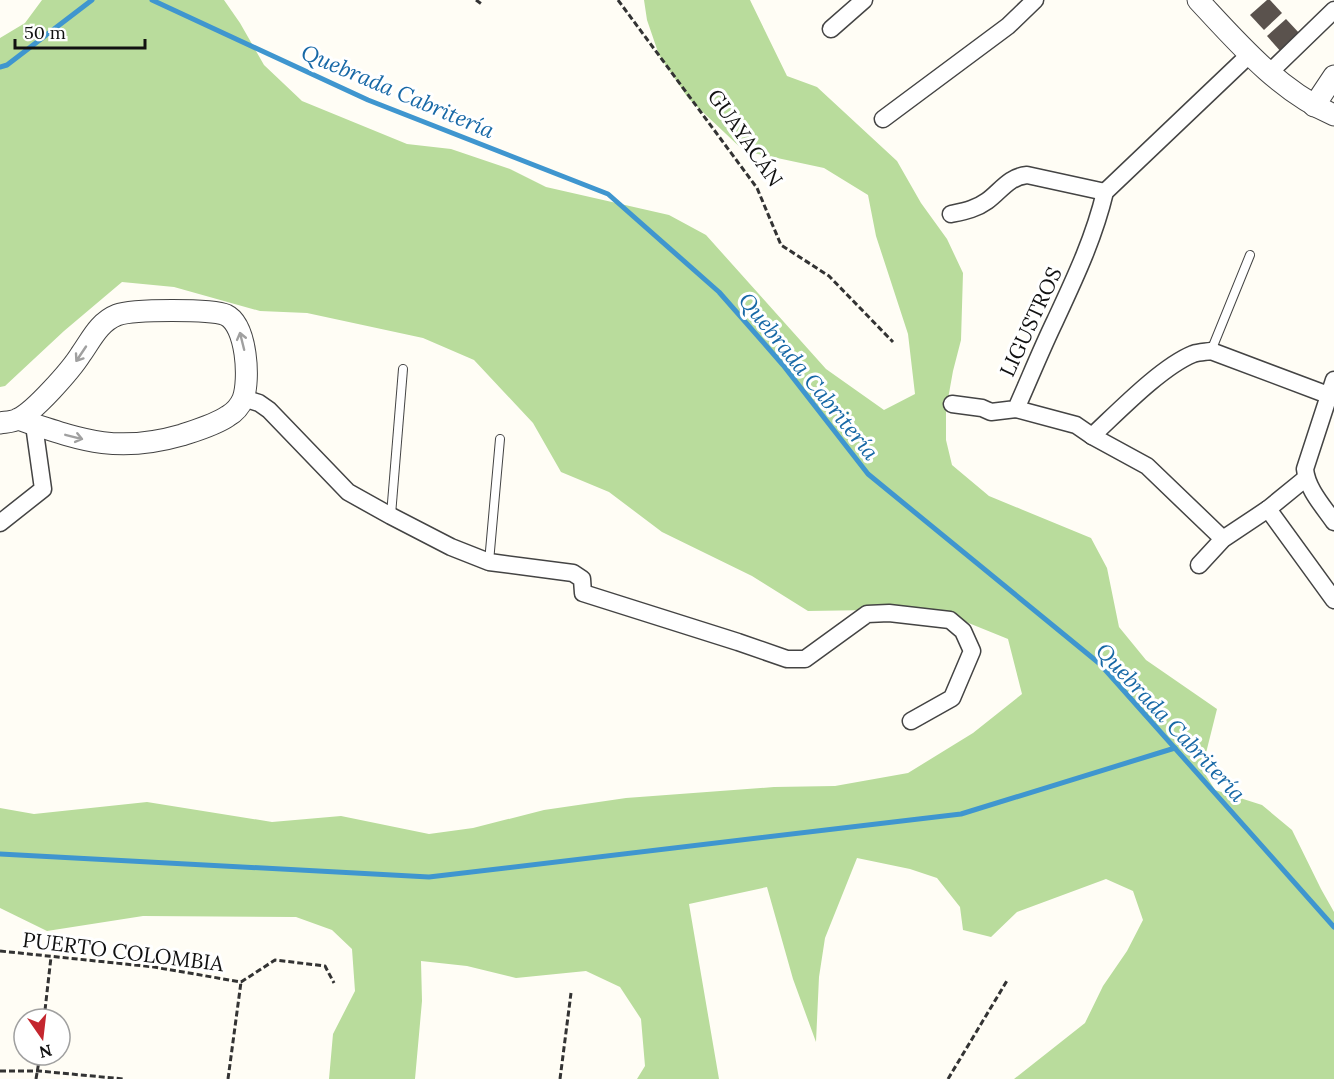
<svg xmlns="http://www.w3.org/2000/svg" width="1334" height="1079" font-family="Lora,serif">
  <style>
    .forest { fill: #b9dc9c }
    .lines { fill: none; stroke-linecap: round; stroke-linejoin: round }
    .stream { stroke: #3f96cf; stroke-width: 5 }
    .building { fill: #5a524d }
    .service-casing { stroke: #444; stroke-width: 10 }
    .minor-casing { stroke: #444; stroke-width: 19 }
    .tertiary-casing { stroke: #444; stroke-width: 23 }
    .path { stroke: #333; stroke-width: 3; stroke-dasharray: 6 3; stroke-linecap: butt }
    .service { stroke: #fff; stroke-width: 8 }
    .minor { stroke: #fff; stroke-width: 16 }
    .tertiary { stroke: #fff; stroke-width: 21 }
    .oneway { stroke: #a0a0a0 }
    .labels { text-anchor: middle; stroke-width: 6; stroke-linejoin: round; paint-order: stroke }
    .street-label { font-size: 21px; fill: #111; stroke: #fff }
    .water-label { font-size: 22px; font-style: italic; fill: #1768a6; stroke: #fff }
  </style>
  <rect width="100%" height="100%" fill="#fffdf5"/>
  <!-- forest -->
  <polygon class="forest" points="42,0 224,0 240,23 264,65 302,101 407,144 451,149 510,169 546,187 669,215 706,235 826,369 884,410 915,394 908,334 876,236 868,195 824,168 744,151 688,98 659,55 647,20 644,0 750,0 787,76 817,87 897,161 921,203 947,239 963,273 961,340 953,371 946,410 946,440 952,465 989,496 1091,538 1107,568 1119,627 1146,660 1217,709 1202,769 1215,790 1262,805 1292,830 1321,889 1334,912 1334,1079 1014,1079 1085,1023 1103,986 1127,951 1143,920 1133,891 1106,879 1017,912 991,937 963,930 960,907 937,878 910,869 857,858 825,938 819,977 816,1042 793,979 767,887 689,904 719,1079 637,1079 645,1066 641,1019 620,987 586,971 516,978 467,966 421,961 422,1001 415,1079 329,1079 333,1034 355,991 352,949 332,930 296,917 143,916 47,931 0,908 0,808 34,814 147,802 272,822 341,816 429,834 473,828 544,810 626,798 774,787 835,786 908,773 973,733 1022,694 1008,639 934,609 808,611 752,576 662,532 609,492 561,472 533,423 474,360 423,338 307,313 260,311 174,287 122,282 64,331 5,386 0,387 0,38 25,23"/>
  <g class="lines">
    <!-- stream -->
    <g class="stream">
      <polyline points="152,0 368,100 608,194 719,292 783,365 868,474 1100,664 1334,927"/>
      <polyline points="0,67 7,65 92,0"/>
      <polyline points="0,854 429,877 961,814 1175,748"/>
    </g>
  </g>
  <!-- building -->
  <g class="building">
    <polygon points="1267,0 1270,0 1282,13 1264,30 1250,15"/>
    <polygon points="1286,19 1301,35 1282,53 1267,36"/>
  </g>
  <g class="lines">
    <!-- service casing -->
    <g class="service-casing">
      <g id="service">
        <polyline points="1211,351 1250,255"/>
        <polyline points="391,515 403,369"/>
        <polyline points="489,562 500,439"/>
      </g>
    </g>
    <!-- minor casing -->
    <g class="minor-casing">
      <g id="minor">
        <polyline points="831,29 864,0"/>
        <polyline points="1269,73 1334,10"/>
        <polyline points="883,119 1008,26 1035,0"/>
        <path d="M951,214C965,211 976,209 987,201C1001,191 1008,177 1027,175L1105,192"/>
        <path d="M1334,380L1305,469C1307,489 1323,506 1334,522"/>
        <polyline points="243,398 259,403 269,410 348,492 391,516 451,547 489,562 573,573 582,579 583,593 738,642 787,659 805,659 867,614 889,613 950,620 963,631 972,651 952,698 911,721"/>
        <path d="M952,404L982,408L991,412L1016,409C1029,380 1041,350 1055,321C1075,278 1094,238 1105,192L1249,55"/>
        <polyline points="1016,409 1076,425 1092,436 1147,466 1223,539"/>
        <path d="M1092,436C1118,412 1161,367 1193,354C1199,352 1205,352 1211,351L1328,395"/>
        <polyline points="1268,509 1334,600"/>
        <polyline points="0,523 43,489 34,425"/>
        <polyline points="1199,565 1223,539 1268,509 1306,478"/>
      </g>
    </g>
    <!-- tertiary casing -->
    <g class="tertiary-casing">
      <g id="tertiary">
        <path d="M1198,0C1238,43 1279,91 1334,115"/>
        <polyline points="1314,106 1334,76"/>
        <path d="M0,423C5,422 13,422 18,419C34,412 71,370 81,354C91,340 99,322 117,315C133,309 212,309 226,315C247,325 250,380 243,399C240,406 235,412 228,416C215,425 197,430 182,435C116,454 81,440 18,419"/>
      </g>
    </g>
    <!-- path -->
    <g class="path">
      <polyline points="476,0 483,5"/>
      <polyline points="618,0 757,188 781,245 829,276 893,342"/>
      <polyline points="0,951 154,967 241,982 275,960 325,966 334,983"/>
      <polyline points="44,1019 51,957"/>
      <polyline points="0,1071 39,1071 124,1079"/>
      <polyline points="36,1079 40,1055"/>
      <polyline points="228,1079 241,982"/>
      <polyline points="560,1079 571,993"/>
      <polyline points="948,1079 1008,979"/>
    </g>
    <!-- service -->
    <use href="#service" class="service"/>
    <!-- minor -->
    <use href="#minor" class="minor"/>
    <!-- tertiary -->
    <use href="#tertiary" class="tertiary"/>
  </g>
  <!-- one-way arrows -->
  <defs><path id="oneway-shaft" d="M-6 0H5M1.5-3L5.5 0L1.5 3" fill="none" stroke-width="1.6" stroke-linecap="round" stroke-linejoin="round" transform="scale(1.5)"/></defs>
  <g class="oneway">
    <use href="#oneway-shaft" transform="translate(242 341) rotate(-104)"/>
    <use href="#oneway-shaft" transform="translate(81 354) rotate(124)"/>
    <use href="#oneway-shaft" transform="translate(74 437) rotate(14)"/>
  </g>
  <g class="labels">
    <!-- street labels -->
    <g class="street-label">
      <text transform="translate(745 138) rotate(55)" y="7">GUAYACÁN</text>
      <text transform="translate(1031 322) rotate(-65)" y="7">LIGUSTROS</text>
      <text transform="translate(123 952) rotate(7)" y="7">PUERTO COLOMBIA</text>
    </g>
    <!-- water labels -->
    <g class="water-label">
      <text transform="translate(398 91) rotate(23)" y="8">Quebrada Cabritería</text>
      <text transform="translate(809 376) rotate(51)" y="8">Quebrada Cabritería</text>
      <text transform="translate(1171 722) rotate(47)" y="8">Quebrada Cabritería</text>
    </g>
  </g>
  <!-- north arrow -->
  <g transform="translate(42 1037) rotate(166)"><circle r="28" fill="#ffffff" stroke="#a0a0a0" stroke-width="1.5"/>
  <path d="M0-4.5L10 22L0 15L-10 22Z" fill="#c4262e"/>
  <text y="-9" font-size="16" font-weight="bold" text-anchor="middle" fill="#111111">N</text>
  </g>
  <!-- scale -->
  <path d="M15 39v9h130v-9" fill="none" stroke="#111111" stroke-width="3"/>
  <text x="24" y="39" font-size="18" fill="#111111" stroke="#ffffff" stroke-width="4.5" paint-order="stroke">50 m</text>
</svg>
